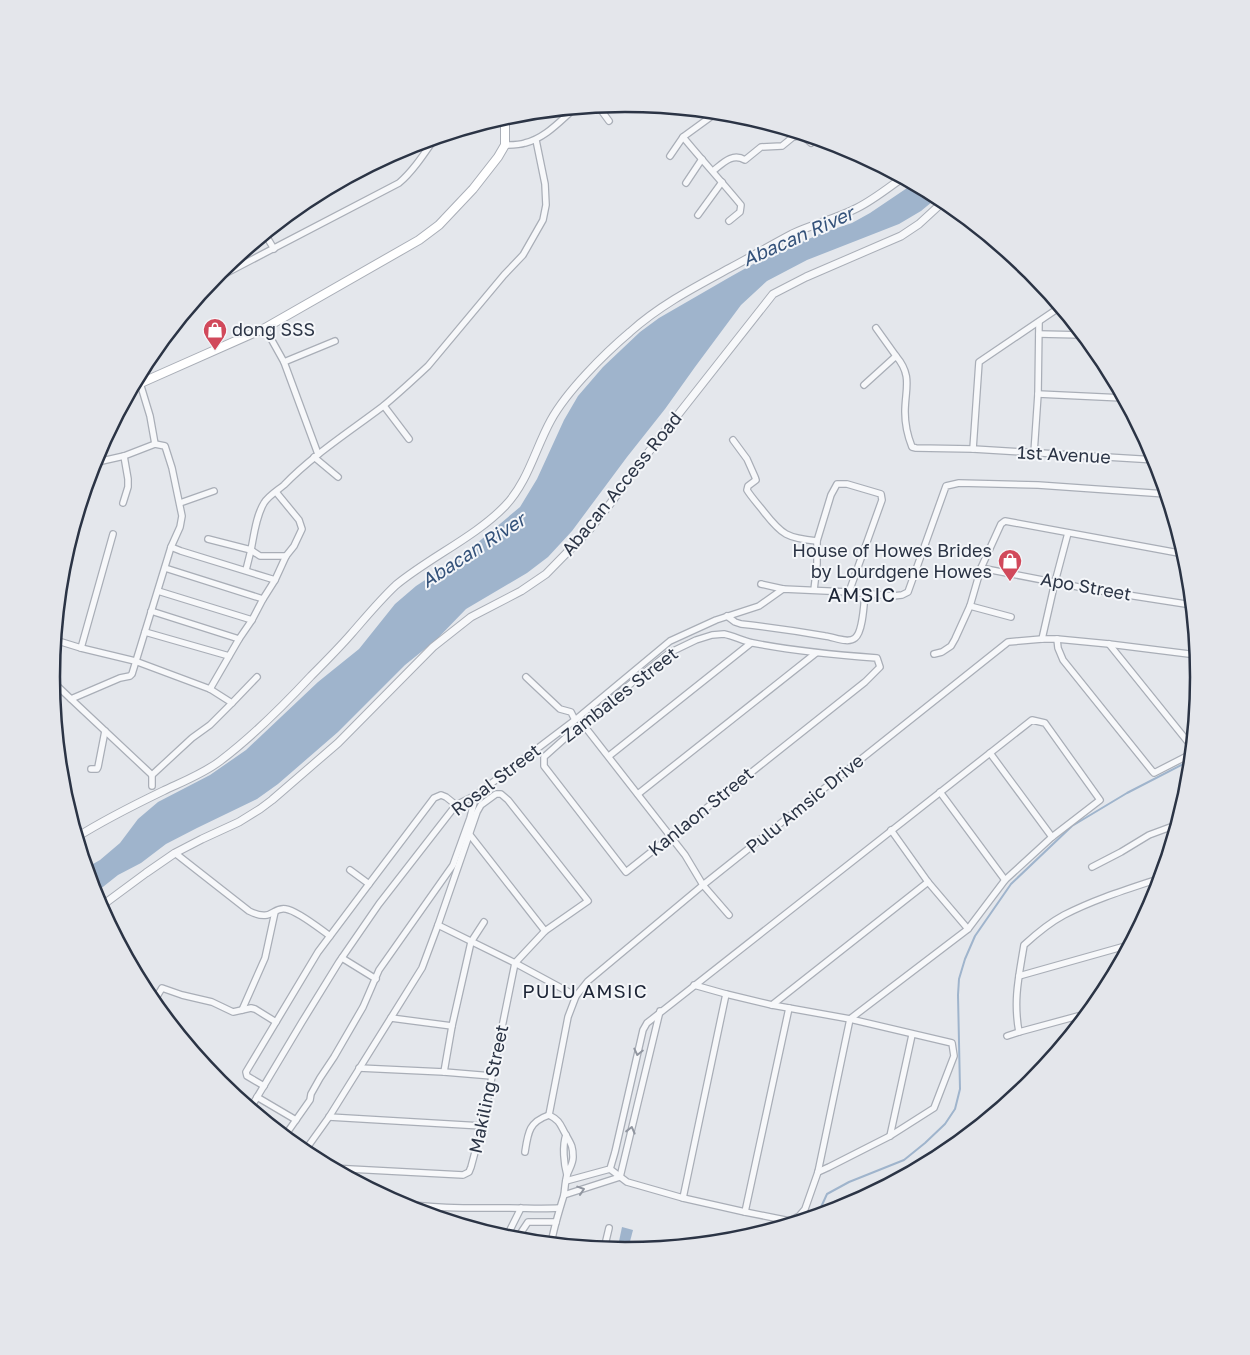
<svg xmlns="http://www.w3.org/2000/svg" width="1250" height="1355" font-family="'Golos Text',sans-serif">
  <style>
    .water { fill: #9fb4cc }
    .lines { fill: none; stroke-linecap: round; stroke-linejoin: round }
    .stream { stroke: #9fb4cc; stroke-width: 2 }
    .minor-casing { stroke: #a9aeb7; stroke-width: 8 }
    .tertiary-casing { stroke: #a9aeb7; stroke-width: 9 }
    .secondary-casing { stroke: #a9aeb7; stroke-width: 10 }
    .minor { stroke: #f7f8fa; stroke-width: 5.5 }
    .tertiary { stroke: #f7f8fa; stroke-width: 7 }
    .secondary { stroke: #fff; stroke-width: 8 }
    .oneway { stroke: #9196a0 }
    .labels { text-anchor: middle; stroke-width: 4; stroke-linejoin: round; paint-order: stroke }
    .poi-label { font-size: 18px; fill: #2b3445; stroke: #f4f6f9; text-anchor: start }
    .street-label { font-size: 18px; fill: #2b3445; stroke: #f4f6f9 }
    .water-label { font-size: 19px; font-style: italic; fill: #34527a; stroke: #f4f6f9 }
    .neighbourhood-label { font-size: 19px; letter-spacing: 1px; fill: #1d2536; stroke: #f4f6f9 }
    .quarter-label { font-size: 20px; letter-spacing: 1px; fill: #1d2536; stroke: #f4f6f9 }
    .rim { fill: none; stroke: #2b3445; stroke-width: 2.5 }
  </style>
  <rect width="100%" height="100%" fill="#e4e7ec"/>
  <!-- water -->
  <g class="water">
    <polygon points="913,184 938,197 921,211 899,224 807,260 767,281 741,305 695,367 665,409 627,457 572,531 548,557 527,573 466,609 436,640 405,665 338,732 278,784 257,799 197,828 166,844 141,863 118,875 94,894 86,868 100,860 120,843 138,819 158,802 210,775 246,750 318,682 359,649 395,604 416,586 451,563 476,544 520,507 537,479 564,420 578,396 603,367 640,332 659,318 730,277 755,263 822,233 852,223 870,213"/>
    <polygon points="622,1227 633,1230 628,1249 618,1246"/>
  </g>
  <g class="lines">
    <!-- stream -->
    <polyline class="stream" points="817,1216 827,1194 849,1182 904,1160 925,1143 945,1124 955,1109 960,1089 958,995 959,979 965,959 975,936 1011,884 1072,826 1127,793 1191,760"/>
    <!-- minor casing -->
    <g class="minor-casing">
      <g id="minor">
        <polyline points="598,106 609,121"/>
        <polyline points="653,107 655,109"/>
        <path d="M683,137C702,160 722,182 741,205L740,212L729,221"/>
        <path d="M505,145C512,145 519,145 525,143C545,138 559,122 574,109"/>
        <polyline points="670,156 683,137 716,113"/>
        <path d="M713,171C722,164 732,152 745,160L761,147L782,146L793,137L802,135L811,143"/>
        <polyline points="686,183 702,159"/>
        <polyline points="698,215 722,182"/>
        <polyline points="265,234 274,249"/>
        <path d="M213,280L399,183C413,171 424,154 435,138"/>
        <polyline points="265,328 284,362 318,454"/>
        <polyline points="876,328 896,356"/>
        <polyline points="1039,334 1083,335"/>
        <polyline points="284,362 335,341"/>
        <polyline points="140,383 150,416 155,444"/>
        <path d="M864,385L896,356C913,376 905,389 905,412C905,423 908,437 912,447L916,448L973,449L1156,460"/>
        <polyline points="1038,394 1123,398"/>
        <polyline points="384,406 409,439"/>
        <path d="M733,440L747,459L755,477L756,480L748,486L747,490C752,498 758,504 764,512C782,535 787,538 817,541"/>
        <polyline points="973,449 979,362 1060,307"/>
        <polyline points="1034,453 1038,394 1039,322"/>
        <polyline points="314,457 338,477"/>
        <polyline points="123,503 128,487 128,479 124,456"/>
        <polyline points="180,503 214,491"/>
        <path d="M208,539L251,550C254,535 256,516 264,503C268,496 278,490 284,485C313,455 349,432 382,407C398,394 413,380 428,366L504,275L523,255L543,220L546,205L545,184L536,140"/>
        <polyline points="171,547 181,551 275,580 263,599 252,620 239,639 210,689"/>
        <polyline points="165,568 263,599"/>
        <polyline points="981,568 1089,589 1192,605"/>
        <polyline points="246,570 251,550 260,556 286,556"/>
        <polyline points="275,580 286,556 294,546 302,529 299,520 276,492"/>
        <polyline points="761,584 783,589"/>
        <polyline points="814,590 817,564 817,541 831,495 837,484 847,484 881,494 882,500 849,592"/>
        <polyline points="158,591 252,620"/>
        <polyline points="970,606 1011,617"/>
        <polyline points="151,611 239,639"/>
        <path d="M727,616L735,622L741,624C769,627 797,631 825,636C834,637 848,644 855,638C863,632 864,603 865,593"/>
        <polyline points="145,632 229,656"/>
        <path d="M724,634C734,636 743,641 753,643C794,651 836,655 877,658L880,667L865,682L626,872L544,766V757L582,723L669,653L696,640L712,635Z"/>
        <polyline points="1042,639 1055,582 1068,533"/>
        <polyline points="1057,639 1058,648 1063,660 1153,772 1154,773 1191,754"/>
        <polyline points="55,640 81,648 135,661 210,689 232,703 257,677"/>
        <polyline points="1109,644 1192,747"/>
        <polyline points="81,648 113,534"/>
        <polyline points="934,654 942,652 951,646 955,639 970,606 981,568 1001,524 1005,521 1184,554"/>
        <polyline points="526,677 560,709 571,712 575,720"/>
        <polyline points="52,681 71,699 120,678 130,676 132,674 171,547 180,527 182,516 172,468 165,446 155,444 124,456 93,463"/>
        <polyline points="71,699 152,775"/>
        <polyline points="582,723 685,855 703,885 729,915"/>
        <polyline points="990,753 1052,837"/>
        <polyline points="609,756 751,643"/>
        <polyline points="91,769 97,769 98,767 105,731"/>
        <polyline points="152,786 152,775 192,738 210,725 232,703"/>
        <polyline points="940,792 1005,880"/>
        <polyline points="638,794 816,653"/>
        <polyline points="891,830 928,882 968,929"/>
        <polyline points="470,835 545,931"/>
        <path d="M175,853L249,911C273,923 272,906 286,909C298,911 320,929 330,936"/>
        <polyline points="1092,867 1121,852 1149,835 1176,825 1176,828"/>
        <polyline points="350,870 369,884"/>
        <polyline points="438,925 515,963 576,996"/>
        <polyline points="342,958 376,979"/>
        <polyline points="1019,976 1129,945"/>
        <polyline points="694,985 726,994 772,1005 850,1019 952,1043 954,1056 934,1108 890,1136 829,1167 818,1172"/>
        <polyline points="153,1003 162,988 182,995 212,1002 233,1012 251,1008 255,1009 276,1022"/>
        <polyline points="772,1005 928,882"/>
        <polyline points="242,1010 265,958 275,912"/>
        <polyline points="391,1018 452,1026"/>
        <path d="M1019,1032C1013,1000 1019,976 1024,945C1036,934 1049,923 1064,915C1095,899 1128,889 1161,878"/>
        <polyline points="1007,1036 1019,1032 1089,1013"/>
        <polyline points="359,1068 444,1072 492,1076"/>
        <polyline points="444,1072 452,1026 471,942 484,922"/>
        <polyline points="264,1086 247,1076 246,1072 318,952 369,884 434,798 441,795 446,797 456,805"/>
        <polyline points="257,1097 296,1120"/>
        <polyline points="250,1109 302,1022 339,962 379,904 456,805 476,795 575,720 670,641 716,620 759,606 783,589 849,592 893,596 902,595 908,592 946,486 959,483 1038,485 1166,494"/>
        <polyline points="329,1117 482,1126"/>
        <path d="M566,1135C562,1146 564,1164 567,1175"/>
        <polyline points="890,1136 912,1035"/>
        <polyline points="284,1137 310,1100 311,1094 320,1078 334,1057 363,1007 379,970 453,865 470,818 476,795"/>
        <polyline points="304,1152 329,1117 422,968 438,925 477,812 481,805 496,794 501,794 508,800 588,901 545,931 515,963 482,1126 471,1167 469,1172 463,1175 331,1168"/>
        <path d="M525,1152C528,1132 529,1122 549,1115"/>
        <polyline points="566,1181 610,1169 615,1152 643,1030 647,1023 1032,720 1045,723 1100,800 1052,837 1005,880 968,929 850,1019 818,1172 805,1209 799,1216 790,1221 745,1212 683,1198 627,1182 610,1169"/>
        <polyline points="564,1195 620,1177 660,1011"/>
        <polyline points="683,1198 726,994"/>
        <path d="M398,1203C435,1209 472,1208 509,1208C526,1208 542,1209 559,1208"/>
        <polyline points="745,1212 789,1008"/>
        <path d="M467,1226C476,1225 484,1229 492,1234"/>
        <polyline points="506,1238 521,1208"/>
        <polyline points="516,1240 528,1222 556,1222"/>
        <path d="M551,1244C554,1227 559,1211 564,1195C565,1188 565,1182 567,1175C569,1169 573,1164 573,1157C573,1146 571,1144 566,1135C560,1125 561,1121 549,1115L568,1017L576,996L588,981L703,885L1008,642L1042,639H1057L1109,644L1197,655"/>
        <polyline points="604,1249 609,1228"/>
      </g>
    </g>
    <!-- tertiary casing -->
    <g class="tertiary-casing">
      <g id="tertiary">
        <path d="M77,837C104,820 134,805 163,791C182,782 203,774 220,761C253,736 283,706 311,676C325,662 339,648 352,633C366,617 380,600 396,585C430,557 475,537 505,506C528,482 535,449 551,420C567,391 604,354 630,332C660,305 695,287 730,268C751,257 771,245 792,234C813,224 836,219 857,208C873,200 888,188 902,178"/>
        <polyline points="100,907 146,873 175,853 202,839 239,822 260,809 272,800 338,743 433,647 471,617 521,591 546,574 590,529 610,504 640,463 773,294 806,277 901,236 919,224 944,201"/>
      </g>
    </g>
    <!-- secondary casing -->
    <g class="secondary-casing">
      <polyline id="secondary" points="134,386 265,328 419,240 439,225 473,189 498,157 505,145 505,117"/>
    </g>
    <!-- minor -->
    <use href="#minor" class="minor"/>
    <!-- tertiary -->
    <use href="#tertiary" class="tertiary"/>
    <!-- secondary -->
    <use href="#secondary" class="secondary"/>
  </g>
  <!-- one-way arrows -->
  <defs><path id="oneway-chevron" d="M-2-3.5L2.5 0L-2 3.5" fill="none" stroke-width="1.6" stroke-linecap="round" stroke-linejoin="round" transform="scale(1.25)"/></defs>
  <g class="oneway">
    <use href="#oneway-chevron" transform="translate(638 1052) rotate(103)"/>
    <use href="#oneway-chevron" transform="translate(631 1130) rotate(-76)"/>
    <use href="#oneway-chevron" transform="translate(581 1190) rotate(-18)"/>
  </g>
  <!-- icons -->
  <defs>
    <g id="shop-pin" transform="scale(1.25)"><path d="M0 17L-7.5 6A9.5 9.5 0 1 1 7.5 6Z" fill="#d1495b" stroke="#f4f6f9"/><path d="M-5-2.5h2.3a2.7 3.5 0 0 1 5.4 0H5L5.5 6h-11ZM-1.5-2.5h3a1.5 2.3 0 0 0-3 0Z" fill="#fff"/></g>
  </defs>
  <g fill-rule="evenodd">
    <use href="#shop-pin" x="215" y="330"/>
    <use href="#shop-pin" x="1010" y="561"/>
  </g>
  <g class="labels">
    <!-- poi labels -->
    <g class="poi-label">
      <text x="232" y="336">dong SSS</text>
      <text x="992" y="557" text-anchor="end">House of Howes Brides<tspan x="992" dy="21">by Lourdgene Howes</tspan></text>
    </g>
    <!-- street labels -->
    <g class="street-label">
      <text transform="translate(1064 455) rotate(3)" y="6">1st Avenue</text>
      <text transform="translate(622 484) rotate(-51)" y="6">Abacan Access Road</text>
      <text transform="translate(1086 587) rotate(10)" y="6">Apo Street</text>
      <text transform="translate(620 695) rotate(-38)" y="6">Zambales Street</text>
      <text transform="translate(496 780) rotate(-37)" y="6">Rosal Street</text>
      <text transform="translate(805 804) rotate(-39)" y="6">Pulu Amsic Drive</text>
      <text transform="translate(701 812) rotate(-39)" y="6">Kanlaon Street</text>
      <text transform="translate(489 1089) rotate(-78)" y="6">Makiling Street</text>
    </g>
    <!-- water labels -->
    <g class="water-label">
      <text transform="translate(798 236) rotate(-24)" y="7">Abacan River</text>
      <text transform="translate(473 550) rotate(-33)" y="7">Abacan River</text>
    </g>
    <!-- neighbourhood labels -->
    <g class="neighbourhood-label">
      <text x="585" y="998">PULU AMSIC</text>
    </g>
    <!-- quarter labels -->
    <g class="quarter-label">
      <text x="862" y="602">AMSIC</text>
    </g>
  </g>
  <!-- crop -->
  <path d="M0 0H1250V1355H0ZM60 677a565 565 0 1 1 1130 0a565 565 0 1 1-1130 0Z" fill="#e4e6eb" fill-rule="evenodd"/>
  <path class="rim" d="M60 677a565 565 0 1 1 1130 0a565 565 0 1 1-1130 0Z"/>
</svg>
